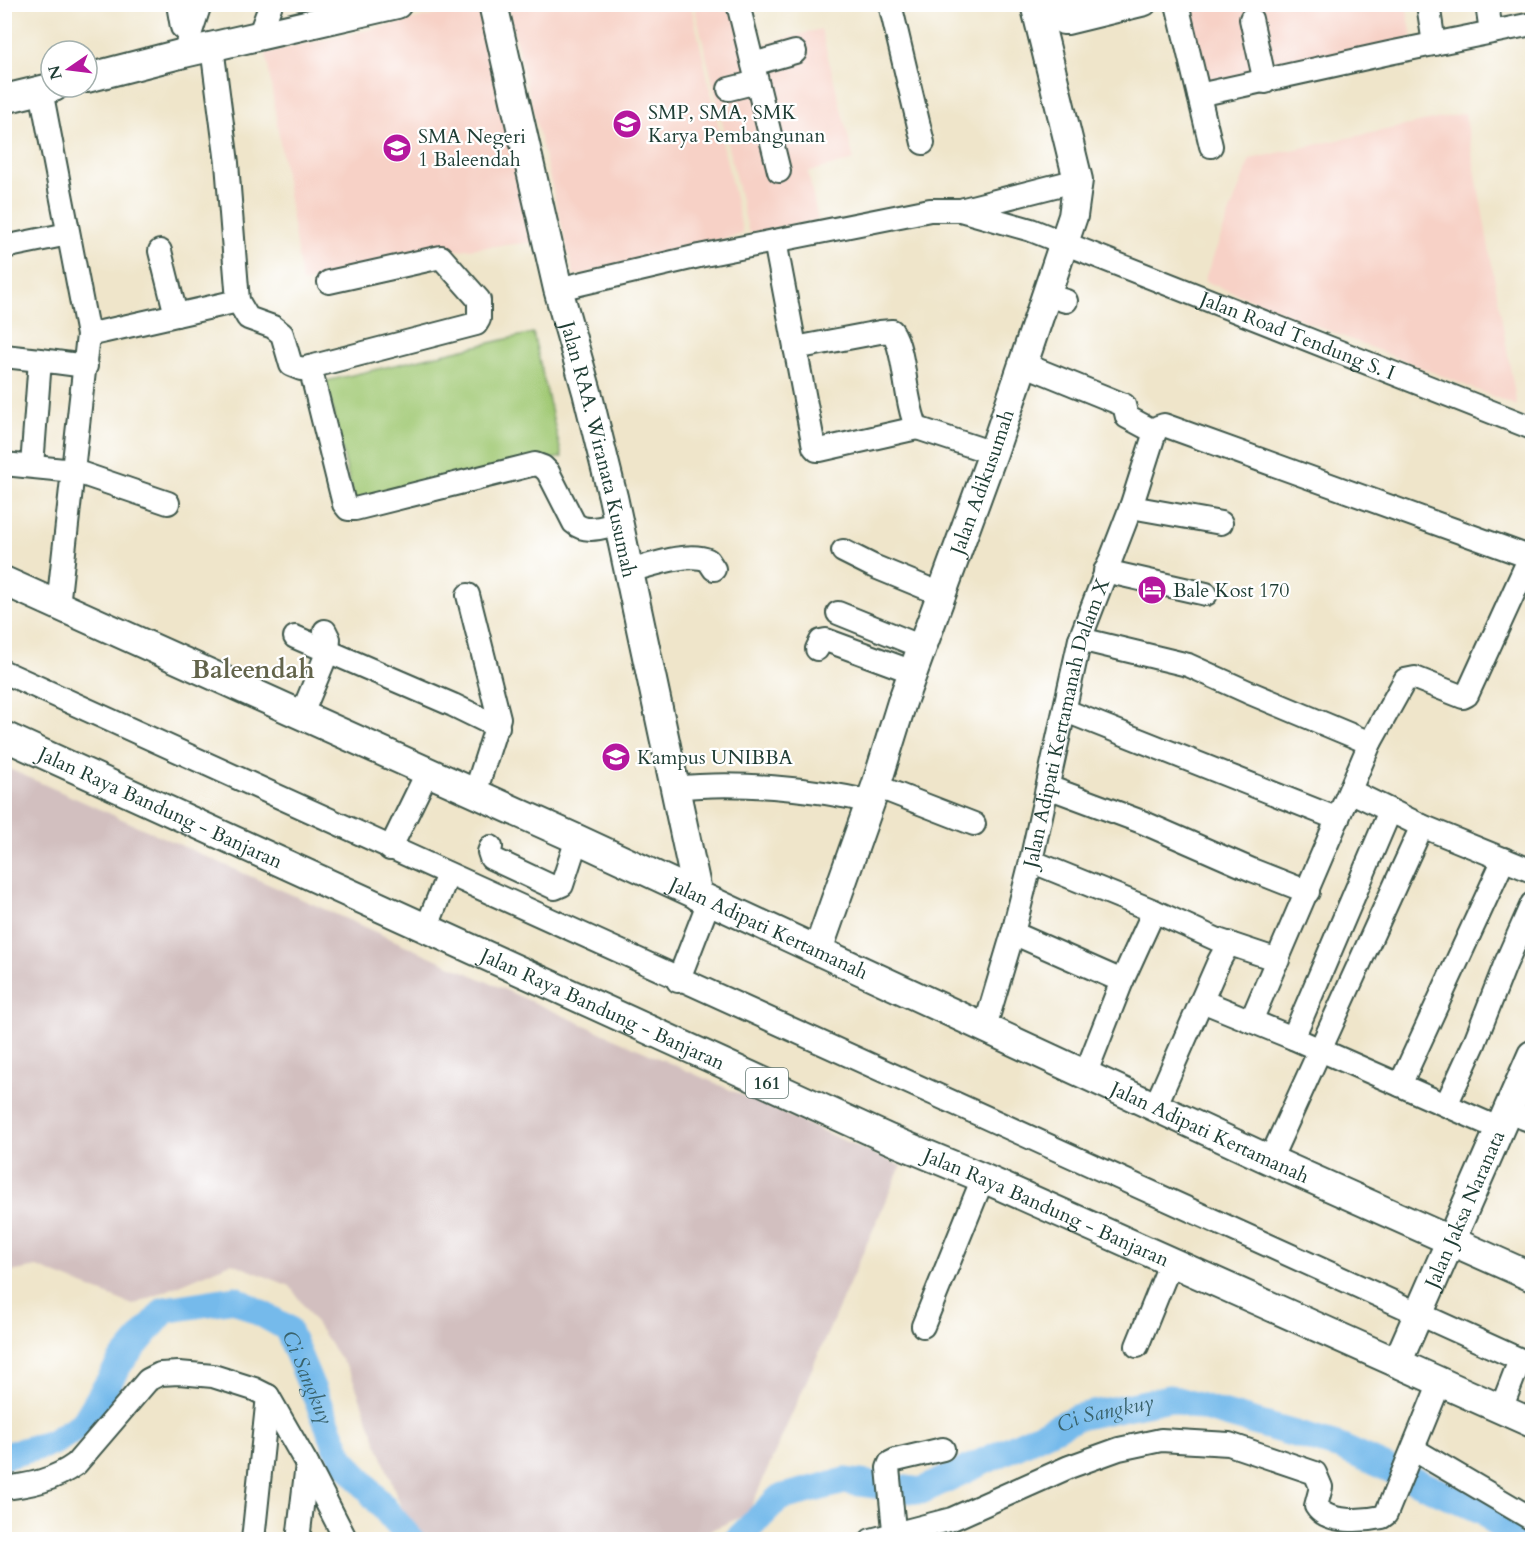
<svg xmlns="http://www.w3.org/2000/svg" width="1537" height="1544" font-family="Cardo,serif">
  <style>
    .built { fill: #f7d1c6 }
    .industrial { fill: #d2bfbf }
    .green { fill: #a1c974; stroke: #608354; stroke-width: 1.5 }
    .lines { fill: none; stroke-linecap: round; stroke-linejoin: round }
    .river { stroke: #75baeb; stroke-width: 27 }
    .minor-casing { stroke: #3e564a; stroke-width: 26 }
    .major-casing { stroke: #3e564a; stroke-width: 32 }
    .minor { stroke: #fff; stroke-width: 22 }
    .major { stroke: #fff; stroke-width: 28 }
    .labels { text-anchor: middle; stroke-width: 4.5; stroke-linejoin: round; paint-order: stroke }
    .shield { fill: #fff; stroke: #627771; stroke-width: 1.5 }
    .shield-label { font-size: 18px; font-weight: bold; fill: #1f3d34 }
    .poi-label { font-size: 20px; fill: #1f3d34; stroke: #fff; text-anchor: start }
    .street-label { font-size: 20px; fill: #1f3d34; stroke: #fff }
    .water-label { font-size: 21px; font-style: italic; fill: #39626b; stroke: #fff }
    .district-label { font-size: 26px; font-weight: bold; fill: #63644b; stroke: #fff }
  </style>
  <rect width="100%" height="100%" fill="#fff"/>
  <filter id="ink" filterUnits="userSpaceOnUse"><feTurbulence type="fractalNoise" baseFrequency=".0167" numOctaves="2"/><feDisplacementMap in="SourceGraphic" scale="12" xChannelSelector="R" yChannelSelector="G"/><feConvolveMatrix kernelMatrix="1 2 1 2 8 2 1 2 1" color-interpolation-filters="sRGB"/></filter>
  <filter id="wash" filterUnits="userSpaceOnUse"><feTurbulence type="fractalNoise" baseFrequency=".008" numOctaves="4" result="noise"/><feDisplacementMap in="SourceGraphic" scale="24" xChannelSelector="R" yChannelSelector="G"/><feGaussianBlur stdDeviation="1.35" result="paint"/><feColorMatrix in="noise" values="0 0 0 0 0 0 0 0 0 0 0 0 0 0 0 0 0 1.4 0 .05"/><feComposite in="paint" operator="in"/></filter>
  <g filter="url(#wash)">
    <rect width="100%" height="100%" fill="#efe5ca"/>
    <!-- built -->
    <g class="built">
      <polygon points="479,5 535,242 430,253 302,283 266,53"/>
      <polygon points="507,5 691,5 743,234 574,276"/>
      <polygon points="694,5 746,5 756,46 821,29 854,160 808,172 818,220 749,233"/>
      <polygon points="1178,5 1406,5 1414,47 1198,88"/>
      <polygon points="1465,113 1517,406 1204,281 1250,159"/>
    </g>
    <!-- industrial -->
    <polygon class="industrial" points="5,767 901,1166 748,1514 695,1537 694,1539 413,1539 351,1374 290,1286 231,1263 133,1305 37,1267 5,1273"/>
    <!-- green -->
    <polygon class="green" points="533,333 562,457 355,505 326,381"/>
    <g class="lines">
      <!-- river -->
      <g class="river">
        <path id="s1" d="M4,1456L52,1443L84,1423L120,1363L165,1310L235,1299L287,1328L341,1457L411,1540"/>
        <path id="s2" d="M737,1540L779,1498L845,1481L921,1491L1078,1417L1170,1398L1340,1447L1485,1512L1513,1540"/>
      </g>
    </g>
  </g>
  <g filter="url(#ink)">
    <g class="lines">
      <!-- minor casing -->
      <g class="minor-casing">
        <g id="minor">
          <polyline points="178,4 182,27 190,33"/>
          <polyline points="738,4 779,171"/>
          <polyline points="890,4 923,143"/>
          <polyline points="1058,4 1063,23 1067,23 1145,4"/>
          <polyline points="1177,4 1211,146"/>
          <polyline points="1428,4 1434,44"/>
          <polyline points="1487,4 1491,32"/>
          <polyline points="1251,19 1265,82"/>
          <polyline points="259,36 271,4"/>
          <path d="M212,47L227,163L238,301L248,318L273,327L282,334L291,365L301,369L310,367L344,504L348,509H355L535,464L543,467L548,472L574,523C586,534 603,527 617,524"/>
          <polyline points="184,53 200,4"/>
          <polyline points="753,64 795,52"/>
          <polyline points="729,89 757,82"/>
          <polyline points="41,90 88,335 58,606"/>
          <polyline points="1199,95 1389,53 1532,24"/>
          <polyline points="964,209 1078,180"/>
          <polyline points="775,241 814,447 817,450 820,450 917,428"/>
          <polyline points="4,247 68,234"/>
          <polyline points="160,251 176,315"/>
          <path id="s3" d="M558,289L699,256L930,210H960L1031,230L1532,428"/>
          <polyline points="1046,295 1066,301"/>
          <polyline points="88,335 238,301"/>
          <path d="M795,348L880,332L892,331C906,352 904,400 917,428L993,453"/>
          <polyline points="4,356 40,360"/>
          <polyline points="1023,364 1124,405 1127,417 1155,432"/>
          <polyline points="310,367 476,324 479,319 479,300 441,257 329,282"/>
          <polyline points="4,464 74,471 168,503"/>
          <polyline points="32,466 40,360 86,366"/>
          <polyline points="1131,507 1221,523"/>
          <polyline points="843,551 873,566 941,594"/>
          <path d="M629,571C649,566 688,551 708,560L714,569"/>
          <polyline points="1105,571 1206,594"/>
          <polyline points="468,595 499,718 475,793"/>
          <polyline points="838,613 922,647"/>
          <polyline points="295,637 453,705 498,727"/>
          <polyline points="1080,639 1188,665 1248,692 1370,743"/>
          <polyline points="817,649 821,641 826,640 913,672"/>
          <polyline points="4,672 1532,1365"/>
          <polyline points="1066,711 1338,819"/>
          <polyline points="301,716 328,651 329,639 325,631"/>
          <polyline points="876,786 974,824"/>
          <polyline points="1048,787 1142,822 1252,870 1308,892"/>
          <path d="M675,788C735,781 811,788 871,802"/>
          <polyline points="1350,791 1422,826 1532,871"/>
          <polyline points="391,847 390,849 427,773"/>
          <polyline points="491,847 489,852 491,858 555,888 562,885 577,839"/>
          <polyline points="1031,861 1154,911 1218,940 1278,960"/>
          <polyline points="426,929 448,874"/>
          <polyline points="1013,933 1122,981"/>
          <polyline points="679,978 678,981 709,901"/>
          <polyline points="1202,1001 1293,1038 1500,1129"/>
          <polyline points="1251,1021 1370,743 1405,680 1415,678 1463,697 1467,695 1530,557"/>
          <path id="s4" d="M985,1027L1013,933L1031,861L1080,639L1131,507L1155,432L1158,427L1164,425L1532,558"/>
          <polyline points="1293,1038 1390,811"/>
          <polyline points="1085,1075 1122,981 1154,911"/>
          <polyline points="1400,1085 1504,859"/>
          <polyline points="1446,1105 1474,1044 1505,965 1532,904"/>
          <polyline points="1155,1107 1219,961 1229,943"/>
          <polyline points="1508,1112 1532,1121"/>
          <polyline points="1270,1160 1422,826"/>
          <polyline points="923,1326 983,1178"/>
          <polyline points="1137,1346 1171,1262"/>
          <polyline points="1501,1409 1520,1360"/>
          <polyline points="1413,1449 1532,1519"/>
          <path d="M4,1488C31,1485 54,1480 76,1464L148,1380L160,1374L179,1373L213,1376L254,1389L268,1396L307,1464L346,1540"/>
          <polyline points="253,1540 268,1396"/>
          <polyline points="298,1540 307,1464"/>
          <path d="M871,1540L952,1519L1069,1467L1119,1449L1161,1440L1229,1444L1315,1473L1321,1487L1316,1506C1327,1524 1364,1521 1382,1517L1386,1514L1440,1382"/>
          <polyline points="895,1540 888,1468 890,1463 896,1460 943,1449"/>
        </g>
      </g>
      <!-- major casing -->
      <g class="major-casing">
        <g id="major">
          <path id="s5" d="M493,4L558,289L587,392L613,497L698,896"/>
          <polyline points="87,78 184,53 397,4"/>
          <polyline points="4,99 54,87"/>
          <path id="s6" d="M4,581L577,839L1270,1160L1532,1277"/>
          <path id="s7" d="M4,736L889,1139L983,1178L1532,1423"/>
          <path id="s8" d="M818,950L876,786L902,702L993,453L1073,216L1078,180L1035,4"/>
          <path id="s9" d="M1397,1363L1532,1055"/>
        </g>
      </g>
      <!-- minor -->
      <use href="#minor" class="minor"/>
      <!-- major -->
      <use href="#major" class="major"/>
    </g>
  </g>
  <!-- icons -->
  <defs>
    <g id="school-disc" transform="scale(1.5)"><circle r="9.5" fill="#b5179e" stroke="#fff"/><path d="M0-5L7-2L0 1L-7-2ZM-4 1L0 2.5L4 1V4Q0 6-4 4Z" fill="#fff"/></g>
    <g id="hotel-disc" transform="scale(1.5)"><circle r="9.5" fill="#b5179e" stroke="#fff"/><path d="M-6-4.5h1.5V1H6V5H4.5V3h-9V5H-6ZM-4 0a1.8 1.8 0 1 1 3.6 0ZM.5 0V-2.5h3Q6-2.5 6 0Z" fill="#fff"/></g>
    <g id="university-disc" transform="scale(1.5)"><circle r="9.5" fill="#b5179e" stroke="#fff"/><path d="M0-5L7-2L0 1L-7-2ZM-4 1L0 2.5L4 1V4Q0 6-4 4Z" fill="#fff"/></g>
  </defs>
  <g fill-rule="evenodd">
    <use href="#school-disc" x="627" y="124"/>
    <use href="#school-disc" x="397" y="148"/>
    <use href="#hotel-disc" x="1152" y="590"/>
    <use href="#university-disc" x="616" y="757"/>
  </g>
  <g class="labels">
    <!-- shield labels -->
    <rect class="shield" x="746" y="1068" width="42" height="30" rx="4.5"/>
    <g class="shield-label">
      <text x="767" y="1089">161</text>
    </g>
    <!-- poi labels -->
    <g class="poi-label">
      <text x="648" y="119">SMP, SMA, SMK<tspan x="648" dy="23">Karya Pembangunan</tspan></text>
      <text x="418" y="143">SMA Negeri<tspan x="418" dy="23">1 Baleendah</tspan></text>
      <text x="1173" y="597">Bale Kost 170</text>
      <text x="637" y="764">Kampus UNIBBA</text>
    </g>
    <!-- street labels -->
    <g class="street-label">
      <text dy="7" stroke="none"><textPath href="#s3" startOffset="771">Jalan Road Tendung S. I</textPath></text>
      <text dy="7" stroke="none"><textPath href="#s5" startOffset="458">Jalan RAA. Wiranata Kusumah</textPath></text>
      <text dy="7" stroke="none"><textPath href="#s8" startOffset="496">Jalan Adikusumah</textPath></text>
      <text dy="7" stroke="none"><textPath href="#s4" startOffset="315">Jalan Adipati Kertamanah Dalam X</textPath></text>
      <text dy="7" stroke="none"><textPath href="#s7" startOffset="172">Jalan Raya Bandung - Banjaran</textPath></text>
      <text dy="7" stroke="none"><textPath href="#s6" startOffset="840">Jalan Adipati Kertamanah</textPath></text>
      <text dy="7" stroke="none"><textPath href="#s7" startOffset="658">Jalan Raya Bandung - Banjaran</textPath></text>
      <text dy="7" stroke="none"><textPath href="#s6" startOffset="1326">Jalan Adipati Kertamanah</textPath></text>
      <text dy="7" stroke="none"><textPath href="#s7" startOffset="1144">Jalan Raya Bandung - Banjaran</textPath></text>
      <text dy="7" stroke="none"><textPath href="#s9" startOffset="168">Jalan Jaksa Naranata</textPath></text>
    </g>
    <!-- water labels -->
    <g class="water-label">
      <text dy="7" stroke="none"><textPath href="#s1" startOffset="411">Ci Sangkuy</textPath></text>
      <text dy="7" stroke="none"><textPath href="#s2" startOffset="405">Ci Sangkuy</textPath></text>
    </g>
    <!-- district labels -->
    <g class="district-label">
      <text x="253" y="678">Baleendah</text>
    </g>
  </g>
  <!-- margin -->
  <rect width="1537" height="1544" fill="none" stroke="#fff" stroke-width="24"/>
  <!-- north arrow -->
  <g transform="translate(69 69) rotate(256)"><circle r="28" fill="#ffffff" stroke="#a5b1ae" stroke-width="1.5"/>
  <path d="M0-4.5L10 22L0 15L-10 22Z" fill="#b5179e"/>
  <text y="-9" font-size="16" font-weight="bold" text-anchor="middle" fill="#1f3d34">N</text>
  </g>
</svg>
